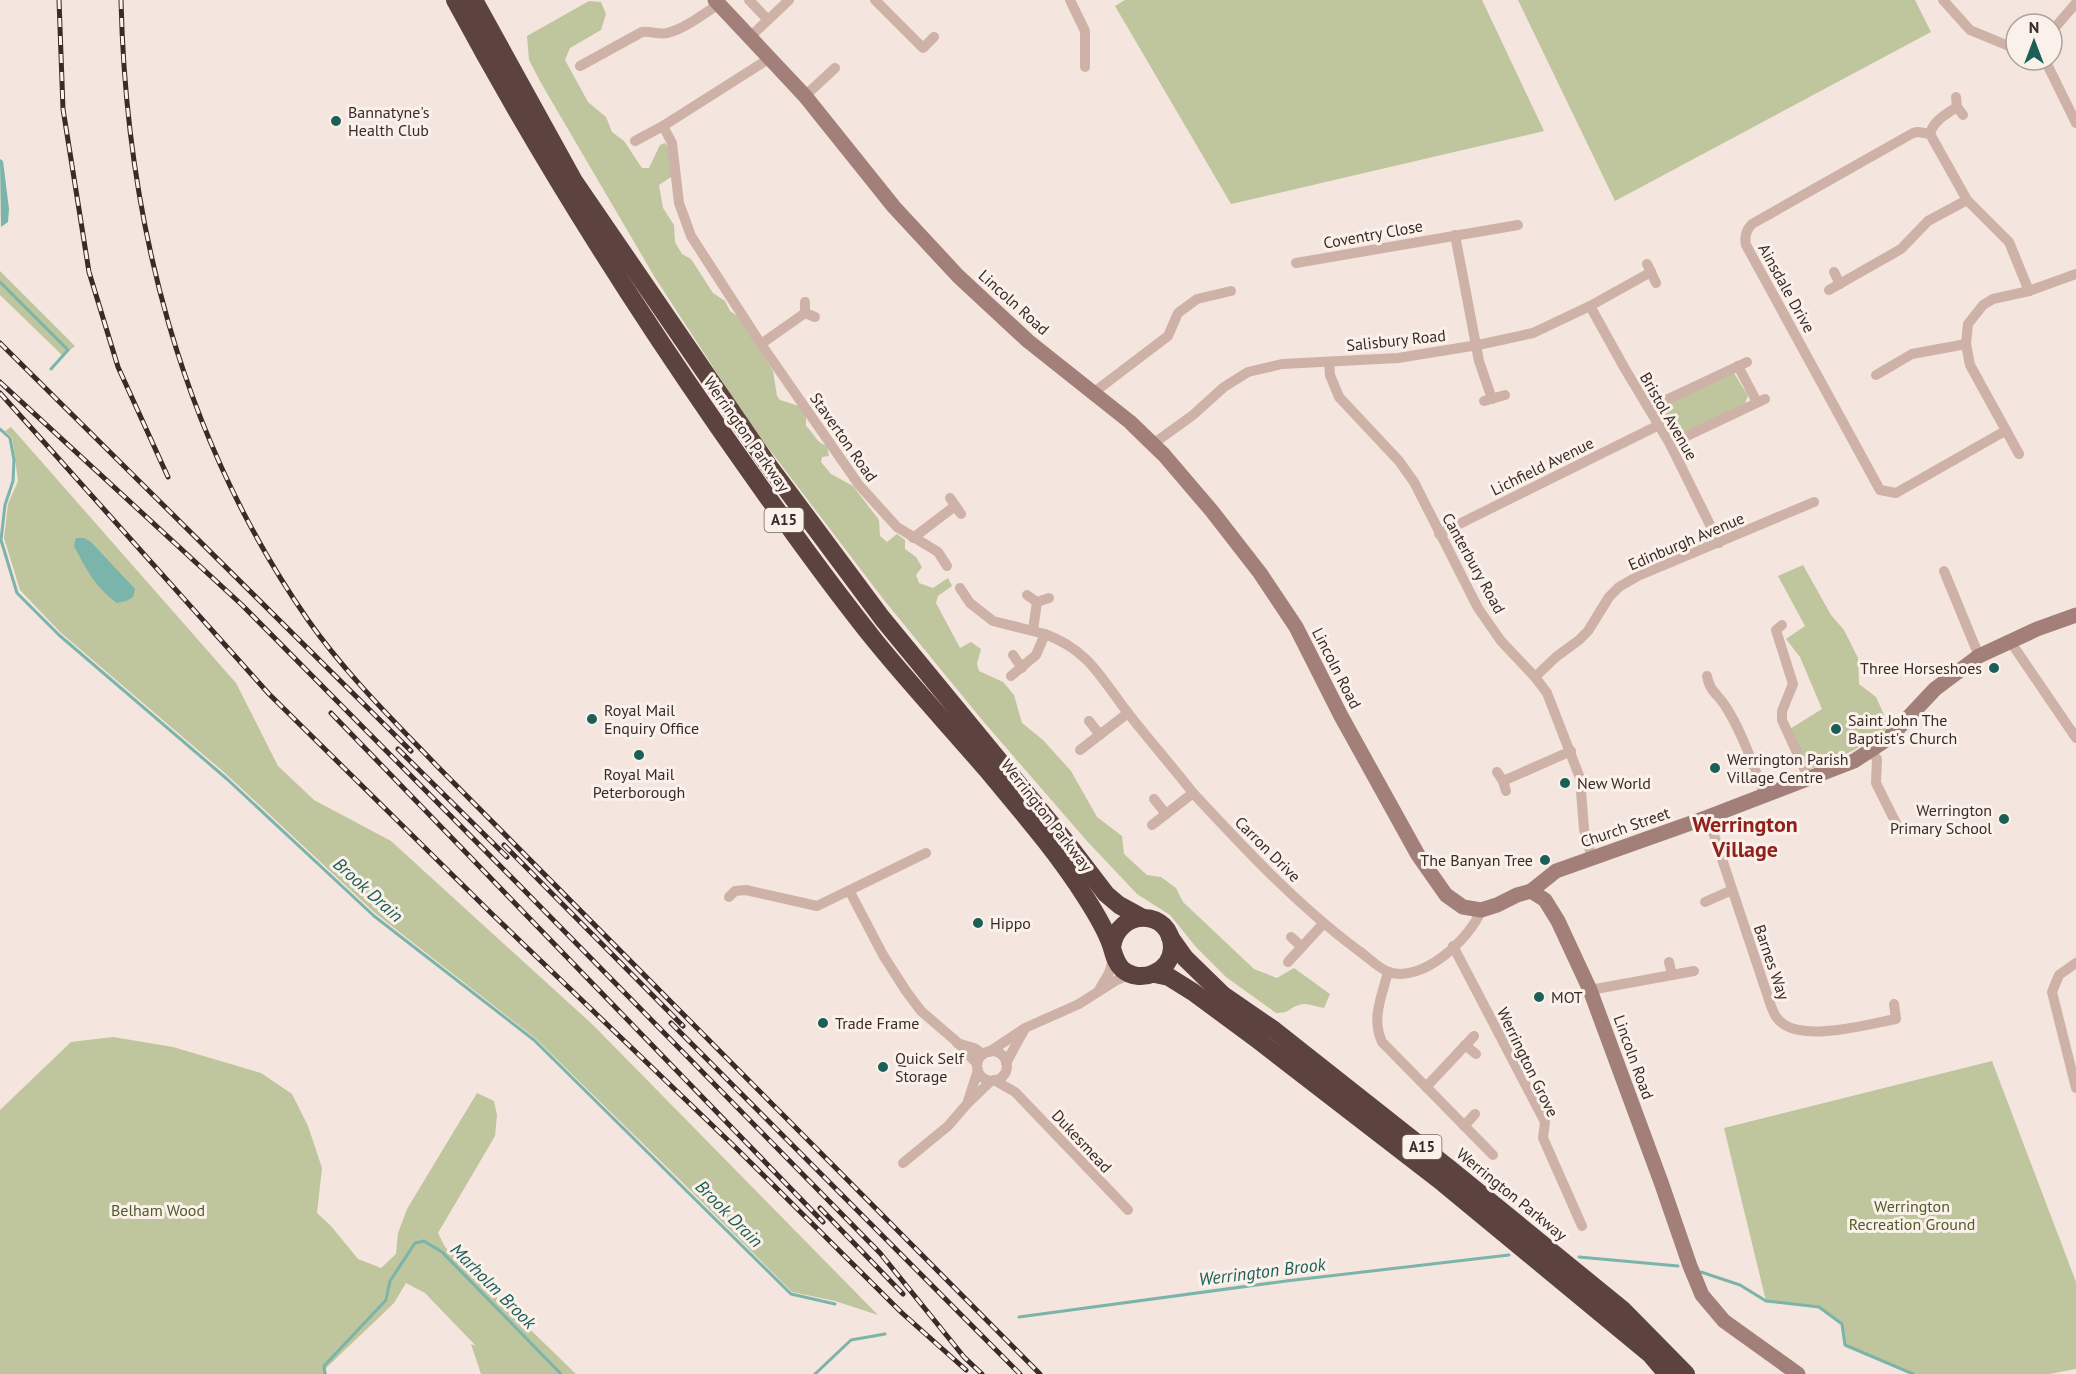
<svg xmlns="http://www.w3.org/2000/svg" width="2076" height="1374" font-family="'PT Sans',sans-serif">
  <style>
    .green { fill: #bfc59c }
    .water { fill: #7ab4ab }
    .lines { fill: none; stroke-linecap: round; stroke-linejoin: round }
    .stream { stroke: #7ab4ab; stroke-width: 3 }
    .street { stroke: #ceb2a8; stroke-width: 10 }
    .secondary { stroke: #a28079; stroke-width: 15 }
    .highway { stroke: #5c433f; stroke-width: 18 }
    .rail-casing { stroke: #3a2b29; stroke-width: 5 }
    .rail { stroke: #fbf1eb; stroke-width: 3; stroke-dasharray: 9; stroke-linecap: butt }
    .poi-dot { fill: #1b5f57; stroke: #fbf1eb; stroke-width: 2 }
    .labels { text-anchor: middle; stroke-width: 6; stroke-linejoin: round; paint-order: stroke }
    .shield { fill: #fbf1eb; stroke: #746663; stroke-width: 1.5 }
    .shield-label { font-size: 15px; font-weight: bold; fill: #3a2b29 }
    .poi-label { font-size: 16px; fill: #3a2b29; stroke: #fbf1eb; text-anchor: start }
    .street-label { font-size: 16px; fill: #3a2b29; stroke: #fbf1eb }
    .park-label { font-size: 16px; fill: #525b2b; stroke: #fbf1eb }
    .water-label { font-size: 18px; font-style: italic; fill: #1b5f57; stroke: #fbf1eb }
    .district-label { font-size: 22px; font-weight: bold; fill: #90211c; stroke: #fbf1eb }
  </style>
  <rect width="100%" height="100%" fill="#f4e5de"/>
  <!-- green -->
  <g class="green">
    <polygon points="1125,0 1482,0 1544,131 1231,204 1115,6"/>
    <polygon points="1518,0 1915,0 1931,32 1615,201"/>
    <path d="M589,1L601,2L606,14L601,30L570,48L565,60L588,102L606,117L612,132L624,141L642,168H649L660,145L665,143L671,150V177L659,185L663,208L674,225L675,242L682,254L691,259L713,293L725,301L730,311L740,318L773,371L777,396L780,400L799,406L806,416V426C815,434 815,442 827,446L829,456L822,457L821,462L831,474L853,486L879,520L880,536L887,542L897,534L905,540V549L916,557L922,567L916,575L919,583L933,588L948,578L952,586L938,596L936,603L960,648L971,642L981,649L977,664L979,671L1003,682L1014,695L1022,723L1043,740L1071,771L1097,817L1122,836L1124,854L1147,875L1161,877L1176,888L1183,902L1254,969L1277,978L1294,968L1330,994L1324,1008C1316,1007 1306,1002 1299,1005C1288,1008 1291,1013 1276,1013L1226,977L1196,947L1170,915L1137,894L1086,840L983,721L884,600L750,424L654,276L541,83L529,60L527,36Z"/>
    <polygon points="0,271 75,346 63,356 0,295"/>
    <polygon points="1734,373 1748,396 1744,405 1679,435 1672,432 1663,416 1665,405"/>
    <polygon points="11,427 236,683 278,766 314,800 391,841 593,1025 878,1315 835,1301 792,1292 680,1180 535,1038 375,913 226,774 60,632 20,590 4,538 8,504 18,481 12,437 5,431"/>
    <path d="M1803,565L1831,615L1844,630L1858,658L1859,684L1876,697L1890,728C1865,746 1839,758 1810,769L1790,729L1822,709L1800,657L1786,639L1805,626L1778,576Z"/>
    <polygon points="113,1037 173,1047 261,1073 292,1094 308,1126 322,1168 317,1213 331,1226 358,1259 381,1268 396,1254 398,1233 407,1209 477,1093 494,1101 497,1115 495,1136 438,1233 445,1247 576,1374 481,1374 471,1344 476,1346 425,1293 406,1283 394,1303 325,1369 327,1374 0,1374 0,1110 71,1042"/>
    <polygon points="1992,1061 2076,1282 2076,1369 2049,1374 1913,1374 1845,1345 1842,1324 1819,1307 1766,1301 1724,1128"/>
  </g>
  <!-- water -->
  <g class="water">
    <polygon points="0,159 3,161 9,209 8,222 1,227"/>
    <path d="M76,538H84L91,542L135,589L133,597L126,601L117,603C94,586 87,570 74,546Z"/>
  </g>
  <g class="lines">
    <!-- stream -->
    <g class="stream">
      <polyline points="0,282 68,350 51,369"/>
      <polyline points="0,429 10,438 14,460 13,481 5,505 1,540 17,593 59,635 227,779 374,916 534,1040 791,1294 835,1304"/>
      <polyline points="1579,1257 1678,1266"/>
      <polyline points="1701,1272 1740,1285 1766,1301 1819,1307 1842,1324 1845,1345 1913,1374"/>
      <polyline points="1019,1317 1286,1281 1509,1255"/>
      <polyline points="325,1374 324,1366 386,1300 390,1281 415,1243 424,1241 442,1252 561,1374"/>
      <polyline points="815,1374 851,1340 885,1334"/>
    </g>
    <!-- street -->
    <g class="street">
      <polyline points="749,0 768,20"/>
      <polyline points="875,0 923,48 934,37"/>
      <polyline points="1070,0 1085,31 1085,67"/>
      <polyline points="1943,0 1970,30 2016,49"/>
      <polyline points="2052,31 2076,3"/>
      <polyline points="750,37 789,0"/>
      <polyline points="2045,60 2076,123"/>
      <path d="M580,66L642,32C651,31 659,35 667,33C685,29 703,14 719,4"/>
      <polyline points="805,96 835,68"/>
      <polyline points="1956,97 1957,107 1963,115"/>
      <polyline points="663,126 672,143 679,203 691,236 761,344 859,485 897,527 938,552 947,566"/>
      <path d="M1930,134C1933,121 1946,114 1957,107"/>
      <polyline points="635,141 663,126 770,58"/>
      <polyline points="1455,235 1479,361 1492,399"/>
      <polyline points="1296,263 1518,225"/>
      <polyline points="1651,272 1656,283"/>
      <polyline points="1834,272 1840,284"/>
      <polyline points="1829,290 1901,249 1928,221 1967,200"/>
      <polyline points="805,302 805,313 815,317"/>
      <polyline points="1590,306 1625,369 1670,444 1719,543"/>
      <polyline points="761,344 805,313"/>
      <polyline points="1329,362 1330,375 1339,397 1399,461 1414,482 1478,608 1501,641 1535,677 1547,693 1580,778 1584,829 1592,858"/>
      <polyline points="1738,366 1757,402"/>
      <polyline points="1876,375 1912,354 1966,344"/>
      <polyline points="1093,393 1168,336 1178,313 1197,299 1231,291"/>
      <polyline points="1484,401 1505,395"/>
      <polyline points="1649,408 1747,362"/>
      <path d="M2005,431L1896,493L1880,490L1746,245C1744,236 1746,230 1752,224L1913,133L1918,132L1930,134L1967,200L2009,242L2029,291"/>
      <polyline points="1153,444 1193,415 1224,387 1248,372 1282,364 1398,358 1478,345 1533,333 1590,306 1651,272 1647,264"/>
      <polyline points="1670,444 1765,399"/>
      <polyline points="2019,454 1970,365 1966,344 1968,324 1983,305 1993,299 2029,291 2076,274"/>
      <polyline points="950,498 961,514"/>
      <polyline points="1439,534 1659,425"/>
      <polyline points="913,538 955,506"/>
      <polyline points="1944,571 1979,656"/>
      <polyline points="960,588 970,603 993,621 1045,634"/>
      <polyline points="1027,595 1037,602 1049,598"/>
      <polyline points="1782,625 1776,630 1793,684 1782,711 1782,720 1809,779"/>
      <polyline points="1033,630 1037,602"/>
      <polyline points="2010,641 2076,738"/>
      <polyline points="1013,655 1022,668"/>
      <path d="M1011,676L1036,655L1045,634C1090,651 1100,677 1128,713C1149,740 1172,766 1193,793"/>
      <path d="M1707,676C1709,691 1719,695 1726,707C1743,734 1753,766 1765,795"/>
      <polyline points="1535,677 1556,657 1579,640 1588,631 1609,597 1619,587 1638,576 1814,502"/>
      <polyline points="1089,721 1100,735"/>
      <polyline points="1080,750 1128,713"/>
      <polyline points="1871,751 1877,759 1876,783 1896,823"/>
      <polyline points="1497,772 1503,781 1506,791"/>
      <polyline points="1503,781 1571,751"/>
      <polyline points="1154,799 1166,814"/>
      <path d="M1708,817L1769,1000C1771,1006 1773,1013 1777,1018C1797,1045 1869,1024 1896,1019L1894,1004"/>
      <path d="M1152,825L1193,793C1245,849 1297,905 1359,951C1368,957 1379,969 1389,972C1422,984 1471,938 1481,910"/>
      <polyline points="850,892 883,955 906,991 921,1011 957,1042 977,1064"/>
      <polyline points="729,897 735,891 746,890 817,906 926,853"/>
      <polyline points="1705,902 1732,890"/>
      <polyline points="1291,937 1302,947"/>
      <polyline points="1453,946 1545,1122 1543,1138 1582,1226"/>
      <polyline points="1288,962 1323,924"/>
      <polyline points="1669,962 1672,975"/>
      <polyline points="2076,963 2059,975 2052,992 2076,1088"/>
      <path d="M1388,972C1382,996 1371,1018 1382,1042L1493,1155"/>
      <polyline points="1099,990 1109,973 1114,957"/>
      <polyline points="1590,990 1694,971"/>
      <polyline points="957,1043 974,1048 983,1054"/>
      <polyline points="1465,1045 1476,1054"/>
      <circle cx="992" cy="1066" r="15"/>
      <polyline points="989,1052 1025,1028 1079,1004 1115,981 1131,974"/>
      <polyline points="1006,1063 1024,1030"/>
      <polyline points="994,1080 1015,1092 1128,1210"/>
      <polyline points="1426,1087 1474,1036"/>
      <polyline points="968,1101 978,1070"/>
      <polyline points="1464,1126 1475,1114"/>
      <polyline points="903,1163 948,1126 967,1104 991,1081"/>
    </g>
    <!-- secondary -->
    <g class="secondary">
      <polyline points="715,0 805,96 894,207 958,276 1028,341 1130,422 1164,455 1211,510 1260,573 1296,627 1341,716 1418,855 1446,895 1463,907 1481,910 1497,905 1517,895 1531,891 1556,871 1708,817 1854,761 1889,738 1935,689 1979,656 2037,629 2076,615"/>
      <polyline points="1531,891 1545,900 1558,921 1590,990 1661,1182 1690,1266 1702,1295 1724,1321 1798,1374"/>
    </g>
    <!-- highway -->
    <g class="highway">
      <path d="M455,0C534,147 622,288 717,425C768,498 820,572 876,642C912,686 950,727 987,770C1021,811 1057,852 1086,898C1095,912 1105,928 1111,945C1114,954 1115,962 1122,969C1140,985 1171,972 1172,948C1172,909 1118,907 1112,947"/>
      <polyline points="474,0 574,181 769,466 882,618 1067,843 1106,894 1119,905 1141,917"/>
      <polyline points="1170,937 1185,958 1223,995 1274,1030 1450,1169 1623,1310 1686,1374"/>
      <polyline points="1155,974 1169,977 1193,992 1258,1040 1443,1183 1650,1354 1667,1374"/>
    </g>
    <!-- rail casing -->
    <g class="rail-casing">
      <g id="rail">
        <polyline points="59,0 63,109 89,272 118,367 168,477"/>
        <path d="M121,0C126,220 181,437 308,620C345,673 392,719 437,766L1040,1374"/>
        <polyline points="0,343 411,751"/>
        <polyline points="0,382 242,605 520,886 880,1253 964,1357 982,1374"/>
        <polyline points="0,393 269,694 492,914 737,1149 902,1313 966,1370"/>
        <polyline points="331,713 823,1222"/>
        <polyline points="398,749 507,857"/>
        <polyline points="504,845 683,1026"/>
        <polyline points="671,1023 1020,1374"/>
        <polyline points="820,1208 903,1294"/>
      </g>
    </g>
    <!-- rail -->
    <use href="#rail" class="rail"/>
  </g>
  <!-- markers -->
  <g class="poi-dot">
    <circle cx="336" cy="121" r="6"/>
    <circle cx="1994" cy="668" r="6"/>
    <circle cx="592" cy="719" r="6"/>
    <circle cx="1836" cy="729" r="6"/>
    <circle cx="639" cy="755" r="6"/>
    <circle cx="1715" cy="768" r="6"/>
    <circle cx="1565" cy="783" r="6"/>
    <circle cx="2004" cy="819" r="6"/>
    <circle cx="1545" cy="860" r="6"/>
    <circle cx="978" cy="923" r="6"/>
    <circle cx="1539" cy="997" r="6"/>
    <circle cx="823" cy="1023" r="6"/>
    <circle cx="883" cy="1067" r="6"/>
  </g>
  <g class="labels">
    <!-- shield labels -->
    <g class="shield">
      <rect x="764.5" y="508" width="39" height="24" rx="4.5"/>
      <rect x="1402.5" y="1135" width="39" height="24" rx="4.5"/>
    </g>
    <g class="shield-label">
      <text x="784" y="525">A15</text>
      <text x="1422" y="1152">A15</text>
    </g>
    <!-- poi labels -->
    <g class="poi-label">
      <text x="348" y="118">Bannatyne's<tspan x="348" dy="18">Health Club</tspan></text>
      <text x="1982" y="674" text-anchor="end">Three Horseshoes</text>
      <text x="604" y="716">Royal Mail<tspan x="604" dy="18">Enquiry Office</tspan></text>
      <text x="1848" y="726">Saint John The<tspan x="1848" dy="18">Baptist's Church</tspan></text>
      <text x="1727" y="765">Werrington Parish<tspan x="1727" dy="18">Village Centre</tspan></text>
      <text x="639" y="780" text-anchor="middle">Royal Mail<tspan x="639" dy="18">Peterborough</tspan></text>
      <text x="1577" y="789">New World</text>
      <text x="1992" y="816" text-anchor="end">Werrington<tspan x="1992" dy="18">Primary School</tspan></text>
      <text x="1533" y="866" text-anchor="end">The Banyan Tree</text>
      <text x="990" y="929">Hippo</text>
      <text x="1551" y="1003">MOT</text>
      <text x="835" y="1029">Trade Frame</text>
      <text x="895" y="1064">Quick Self<tspan x="895" dy="18">Storage</tspan></text>
    </g>
    <!-- street labels -->
    <g class="street-label">
      <text transform="translate(1373 234) rotate(-10)" y="6">Coventry Close</text>
      <text transform="translate(1787 288) rotate(61)" y="6">Ainsdale Drive</text>
      <text transform="translate(1014 302) rotate(42)" y="6">Lincoln Road</text>
      <text transform="translate(1396 340) rotate(-6)" y="6">Salisbury Road</text>
      <text transform="translate(1669 416) rotate(60)" y="6">Bristol Avenue</text>
      <text transform="translate(747 434) rotate(55)" y="6">Werrington Parkway</text>
      <text transform="translate(844 437) rotate(55)" y="6">Staverton Road</text>
      <text transform="translate(1542 466) rotate(-26)" y="6">Lichfield Avenue</text>
      <text transform="translate(1686 541) rotate(-23)" y="6">Edinburgh Avenue</text>
      <text transform="translate(1474 563) rotate(61)" y="6">Canterbury Road</text>
      <text transform="translate(1337 668) rotate(63)" y="6">Lincoln Road</text>
      <text transform="translate(1047 815) rotate(52)" y="6">Werrington Parkway</text>
      <text transform="translate(1625 827) rotate(-19)" y="6">Church Street</text>
      <text transform="translate(1268 849) rotate(45)" y="6">Carron Drive</text>
      <text transform="translate(1772 962) rotate(71)" y="6">Barnes Way</text>
      <text transform="translate(1634 1057) rotate(70)" y="6">Lincoln Road</text>
      <text transform="translate(1528 1062) rotate(64)" y="6">Werrington Grove</text>
      <text transform="translate(1082 1141) rotate(47)" y="6">Dukesmead</text>
      <text transform="translate(1512 1194) rotate(39)" y="6">Werrington Parkway</text>
    </g>
    <!-- park labels -->
    <g class="park-label">
      <text x="1912" y="1212">Werrington<tspan x="1912" dy="18">Recreation Ground</tspan></text>
      <text x="158" y="1216">Belham Wood</text>
    </g>
    <!-- water labels -->
    <g class="water-label">
      <text transform="translate(368 890) rotate(42)" y="6">Brook Drain</text>
      <text transform="translate(729 1214) rotate(45)" y="6">Brook Drain</text>
      <text transform="translate(1262 1272) rotate(-7)" y="6">Werrington Brook</text>
      <text transform="translate(493 1286) rotate(45)" y="6">Marholm Brook</text>
    </g>
    <!-- district labels -->
    <g class="district-label">
      <text x="1745" y="832">Werrington<tspan x="1745" dy="25">Village</tspan></text>
    </g>
  </g>
  <!-- north arrow -->
  <g transform="translate(2034 42)"><circle r="28" fill="#fbf1eb" stroke="#aea29d" stroke-width="1.5"/>
  <path d="M0-4.5L10 22L0 15L-10 22Z" fill="#1b5f57"/>
  <text y="-9" font-size="16" font-weight="bold" text-anchor="middle" fill="#3a2b29">N</text>
  </g>
</svg>
